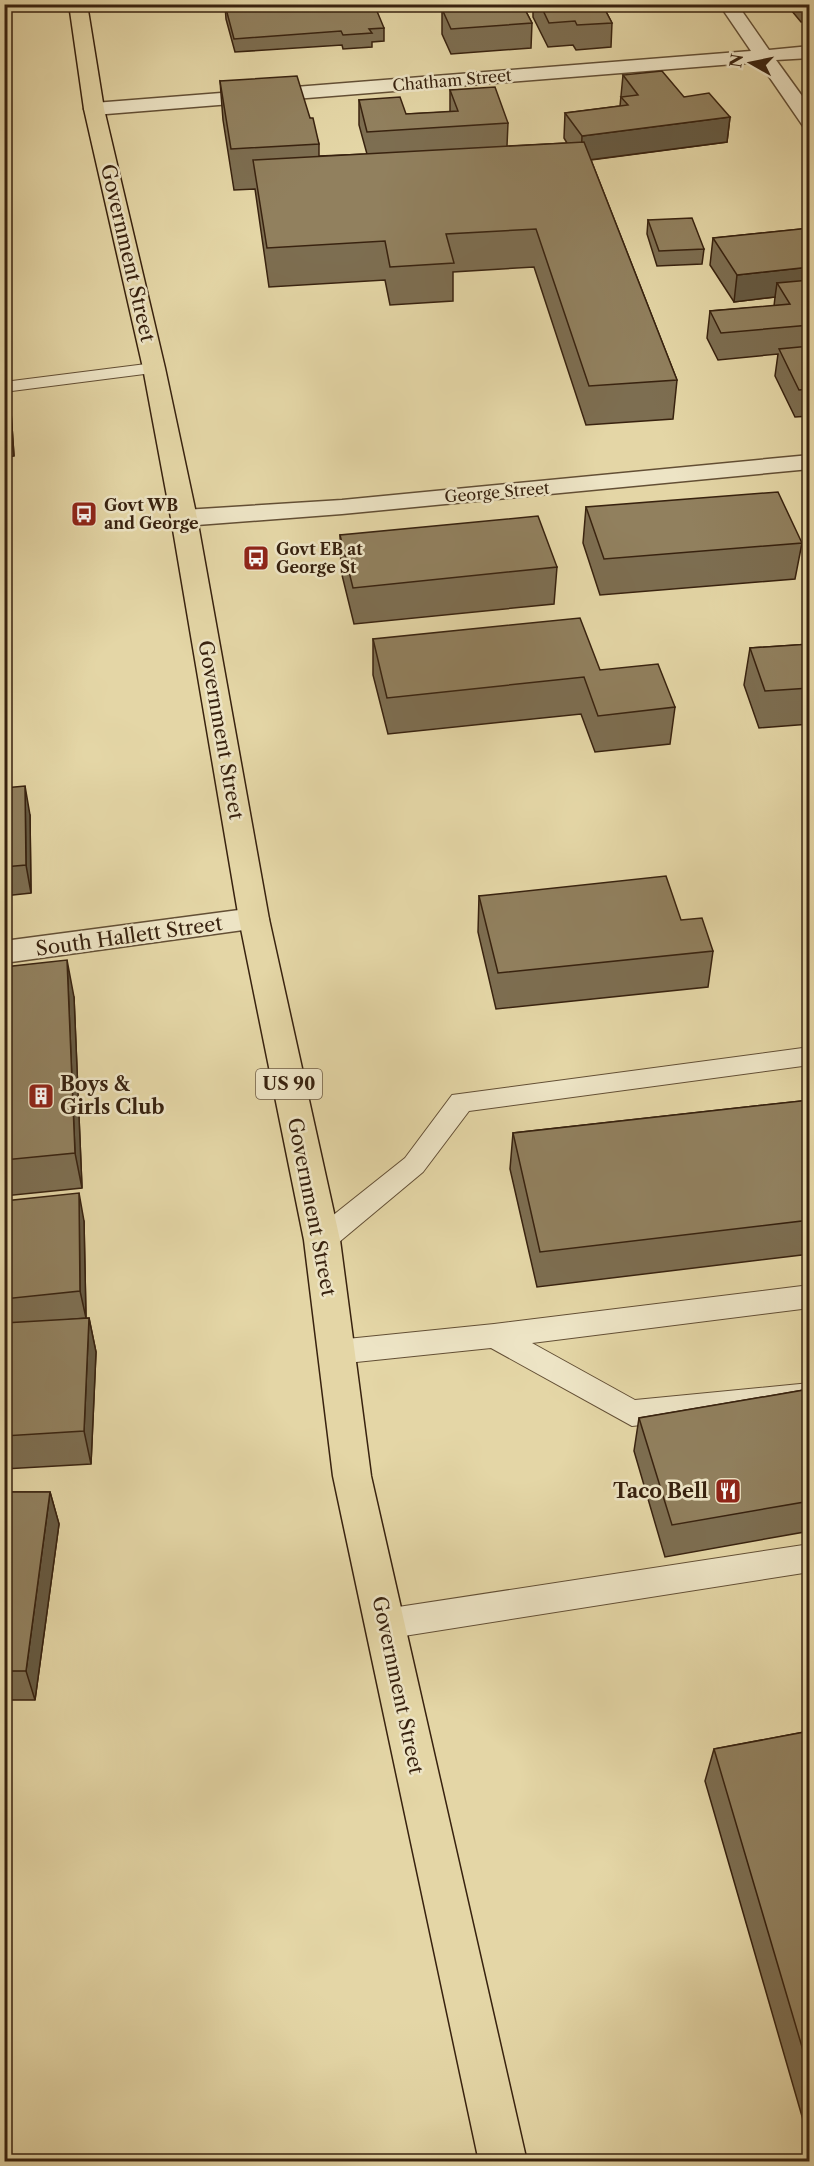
<svg xmlns="http://www.w3.org/2000/svg" width="814" height="2166" font-family="'Libre Caslon Text',serif">
<style>
.lines{fill:none;stroke-linecap:round;stroke-linejoin:round}
.service-casing{stroke:#634f35;stroke-width:2}
.minor-casing{stroke:#634f35;stroke-width:3}
.primary-casing{stroke:#38220f;stroke-width:3}
.service{fill:#ede4c5;fill-rule:evenodd}
.minor{fill:#ede4c5;fill-rule:evenodd}
.primary{fill:#e4d6a6;fill-rule:evenodd}
.wall{fill:#7d6e51;stroke:#38220f;stroke-width:1.5}
.shaded-wall{fill:#665a42;stroke:#38220f;stroke-width:1.5}
.building{fill:#91805e;stroke:#38220f;stroke-width:1.5}
.labels{text-anchor:middle;dominant-baseline:central;stroke-width:5;stroke-linejoin:round;paint-order:stroke}
.far-street-label{font-size:16px;fill:#38220f;stroke:#ede4c5}
.far-poi-label{font-size:16px;font-weight:bold;fill:#38220f;stroke:#ede4c5;text-anchor:start}
.shield{fill:#ede4c5;stroke:#6e5c46;stroke-width:1.5}
.shield-label{font-size:18px;font-weight:bold;fill:#38220f}
.street-label{font-size:20px;fill:#38220f;stroke:#ede4c5}
.poi-label{font-size:20px;font-weight:bold;fill:#38220f;stroke:#ede4c5;text-anchor:start}
</style>
<rect width="100%" height="100%" fill="#e4d6a6"/>
<filter id="stains"><feTurbulence type="fractalNoise" baseFrequency=".00333" numOctaves="4"/><feColorMatrix values="0 0 0 0 .2 0 0 0 0 .09 0 0 0 0 .02 0 0 0 .5 -.17"/></filter>
<radialGradient id="worn" r=".72"><stop offset=".6" stop-color="#630" stop-opacity="0"/><stop offset="1" stop-color="#630" stop-opacity=".3"/></radialGradient>
<g class="lines">
<defs>
<g id="service">
<path d="M154 363 160 364 163 368 160 372 4 392V382Z"/>
<path d="M810 1047V1065L469 1111 423 1172 332 1248 322 1251 312 1248 308 1240 312 1232 405 1158 452 1095Z"/>
<path d="M810 1285V1308L532 1343 635 1400 810 1383V1407L632 1426 491 1348 337 1364 327 1360 323 1352 327 1344 337 1340 494 1324Z"/>
<path d="M810 1544V1572L385 1639 374 1634 369 1624 374 1614 385 1609Z"/>
</g>
<g id="minor">
<path d="M719 4H737L769 50 810 46V58L776 60 810 107V128L803 126 759 62 94 115 87 113 84 109 87 105 94 103 751 51Z"/>
<path d="M810 455V469L342 514 184 526 175 523 171 518 175 513 184 510 342 500Z"/>
<path d="M254 908 265 911 269 919 265 927 4 963V941Z"/>
</g>
<path id="primary" d="M69 4H87L104 109 165 368 197 518 269 919 340 1240 371 1476 527 2162H479L333 1476 304 1240 239 919 171 518 143 368 84 109Z"/>
</defs>
<!-- service casing -->
<use href="#service" class="service-casing"/>
<!-- minor casing -->
<use href="#minor" class="minor-casing"/>
<!-- primary casing -->
<use href="#primary" class="primary-casing"/>
<!-- service -->
<use href="#service" class="service"/>
<!-- minor -->
<use href="#minor" class="minor"/>
<!-- primary -->
<use href="#primary" class="primary"/>
</g>
<!-- wall -->
<g class="wall">
<path d="M478 4H522L532 23 531 48 451 54 442 34V9L478 7Z"/>
<path d="M533 4H602L612 23 611 47 576 50 573 45 548 47 533 17Z"/>
<path d="M786 4H810V22H801Z"/>
<path d="M225 5 384 28V41L372 42V47L343 49 342 45 235 52 226 19Z"/>
<path d="M623 75 684 97 730 117 727 142 591 160 677 380 673 419 586 425 534 267 453 272V301L390 305 385 280 269 287 255 189 234 190 223 120 220 81 310 118 319 144V156L367 154 359 125V100L406 114 450 112V90L508 123 507 146 567 143 564 138 565 113 620 106Z"/>
<path d="M648 220 704 249 702 264 657 266 647 234Z"/>
<path d="M810 228V416L795 417 775 376 778 354 718 360 707 338 710 311 774 306 775 297 734 302 710 265 713 238Z"/>
<path d="M6 369 10 397 14 456 4 457V370Z"/>
<path d="M586 507 802 543 795 579 600 595 583 543Z"/>
<path d="M340 535 557 567 554 604 354 624 341 571Z"/>
<path d="M373 639 600 670 675 707 670 744 595 752 581 714 388 734 373 675Z"/>
<path d="M810 644V724L759 728 744 685 750 648Z"/>
<path d="M4 788 30 815 31 893 4 896Z"/>
<path d="M479 896 713 951 708 987 496 1009 478 932Z"/>
<path d="M4 967 74 997 82 1188 4 1196Z"/>
<path d="M810 1100V1254L537 1287 510 1169 513 1133Z"/>
<path d="M4 1201 84 1221 86 1318 65 1320 89 1318 96 1352 91 1464 4 1469Z"/>
<path d="M810 1389V1531L665 1557 634 1451 639 1418Z"/>
<path d="M4 1492H50L59 1524 35 1700H4Z"/>
<path d="M810 1731V2144L705 1781 714 1749Z"/>
</g>
<!-- shaded-wall -->
<g class="shaded-wall">
<path d="M730 117 727 142 581 161 582 136Z"/>
<path d="M810 267V294L777 283 775 297 734 302 737 275Z"/>
<path d="M6 369 10 397 14 456 10 429Z"/>
<path d="M25 786 30 815 31 893 26 865Z"/>
<path d="M67 960 74 997 82 1188 75 1153Z"/>
<path d="M79 1193 84 1221 86 1318 80 1291Z"/>
<path d="M89 1318 96 1352 91 1464 84 1431Z"/>
<path d="M50 1492 59 1524 35 1700 26 1671Z"/>
</g>
<!-- building -->
<g class="building">
<path d="M237 4H374L384 28 369 29 372 33 343 35 341 31 234 39 225 5Z"/>
<path d="M483 4H522L532 23 451 29 442 9 484 6Z"/>
<path d="M540 4H602L612 23 577 25 575 21 549 23Z"/>
<path d="M662 71 684 97 709 93 730 117 582 136 565 113 628 105 621 97 638 95 623 75Z"/>
<path d="M297 76 310 118H313L319 144 231 149 220 81Z"/>
<path d="M495 87 508 123 367 132 359 100 400 97 406 114 458 111 450 90Z"/>
<path d="M584 142 677 380 589 386 536 229 446 234 454 263 390 267 385 241 267 248 253 160Z"/>
<path d="M692 218 704 249 659 251 648 220Z"/>
<path d="M810 228V267L737 275 713 238Z"/>
<path d="M810 280V325L721 333 710 311 790 304 777 283Z"/>
<path d="M810 346V389L799 390 779 349Z"/>
<path d="M6 369 10 429H4V370Z"/>
<path d="M778 492 802 543 604 559 586 507Z"/>
<path d="M538 516 557 567 353 588 340 535Z"/>
<path d="M580 618 600 670 658 664 675 707 598 716 584 677 387 698 373 639Z"/>
<path d="M810 644V688L765 691 750 648Z"/>
<path d="M25 786 26 865 4 867V788Z"/>
<path d="M666 876 681 920 702 918 713 951 498 973 479 896Z"/>
<path d="M67 960 75 1153 4 1160V967Z"/>
<path d="M810 1100V1220L540 1252 513 1133Z"/>
<path d="M79 1193 80 1291 4 1299V1201Z"/>
<path d="M89 1318 84 1431 4 1436V1323Z"/>
<path d="M810 1389V1501L672 1525 639 1418Z"/>
<path d="M4 1492H50L26 1671H4Z"/>
<path d="M810 1731V2074L714 1749Z"/>
</g>
<!-- icons -->
<defs>
<symbol id="bus-square" viewBox="-11 -11 22 22"><rect x="-9" y="-9" width="18" height="18" rx="4" fill="#8f2418" stroke="#ede4c5"/><path d="M-5-6H5V4H4V6H2V4H-2V6H-4V4H-5ZM-3.5-4V0h7V-4ZM-3.5 1.2v1.5H-2V1.2ZM2 1.2v1.5H3.5V1.2Z" fill="#fff"/></symbol>
<symbol id="building-square" viewBox="-11 -11 22 22"><rect x="-9" y="-9" width="18" height="18" rx="4" fill="#8f2418" stroke="#ede4c5"/><path d="M-4-6H4V6H1V3H-1V6H-4ZM-2.5-4.3h1.7v1.8h-1.7ZM.8-4.3h1.7v1.8H.8ZM-2.5-1h1.7V.8h-1.7ZM.8-1h1.7V.8H.8Z" fill="#fff"/></symbol>
<symbol id="restaurant-square" viewBox="-11 -11 22 22"><rect x="-9" y="-9" width="18" height="18" rx="4" fill="#8f2418" stroke="#ede4c5"/><path d="M-5-6h1v4h1v-4h1v4h1v-4h1v5L-1.5 .5V6h-2V.5L-5-1ZM5-6V6H3V1.5H1.5Q1.5-4 5-6Z" fill="#fff"/></symbol>
</defs>
<g fill-rule="evenodd">
<use href="#bus-square" x="69" y="499" width="30" height="30"/>
<use href="#bus-square" x="241" y="543" width="30" height="30"/>
<use href="#building-square" x="26" y="1081" width="30" height="30"/>
<use href="#restaurant-square" x="713" y="1476" width="30" height="30"/>
</g>
<g class="labels">
<!-- far-street labels -->
<g class="far-street-label">
<text transform="translate(452 80) rotate(-5)">Chatham Street</text>
<text transform="translate(497 492) rotate(-5)">George Street</text>
</g>
<!-- far-poi labels -->
<g class="far-poi-label">
<text x="104" y="505">Govt WB<tspan x="104" dy="18">and George</tspan></text>
<text x="276" y="549">Govt EB at<tspan x="276" dy="18">George St</tspan></text>
</g>
<!-- shield labels -->
<rect class="shield" x="256" y="1069" width="66" height="30" rx="4.5"/>
<g class="shield-label">
<text x="289" y="1084">US 90</text>
</g>
<!-- street labels -->
<g class="street-label">
<text transform="translate(128 253) rotate(77)">Government Street</text>
<text transform="translate(221 730) rotate(80)">Government Street</text>
<text transform="translate(129 936) rotate(-8)">South Hallett Street</text>
<text transform="translate(312 1207) rotate(79)">Government Street</text>
<text transform="translate(398 1685) rotate(78)">Government Street</text>
</g>
<!-- poi labels -->
<g class="poi-label">
<text x="60" y="1084">Boys &amp;<tspan x="60" dy="23">Girls Club</tspan></text>
<text x="708" y="1491" text-anchor="end">Taco Bell</text>
</g>
</g>
<!-- margin -->
<rect width="814" height="2166" fill="none" stroke="#e4d6a6" stroke-width="24"/>
<rect x="6" y="6" width="802" height="2154" fill="none" stroke="#38220f" stroke-width="3"/>
<rect x="12" y="12" width="790" height="2142" fill="none" stroke="#38220f" stroke-width="1.5"/>
<!-- north arrow -->
<g transform="translate(751 63) rotate(279)" stroke="#ede4c5" stroke-width="4.5" paint-order="stroke">
<path d="M0-4.5L10 22L0 15L-10 22Z" fill="#38220f"/>
<text y="-9" font-size="16" font-weight="bold" text-anchor="middle" fill="#38220f">N</text>
</g>
<rect width="100%" height="100%" filter="url(#stains)"/>
<rect width="100%" height="100%" fill="url(#worn)"/>
</svg>
